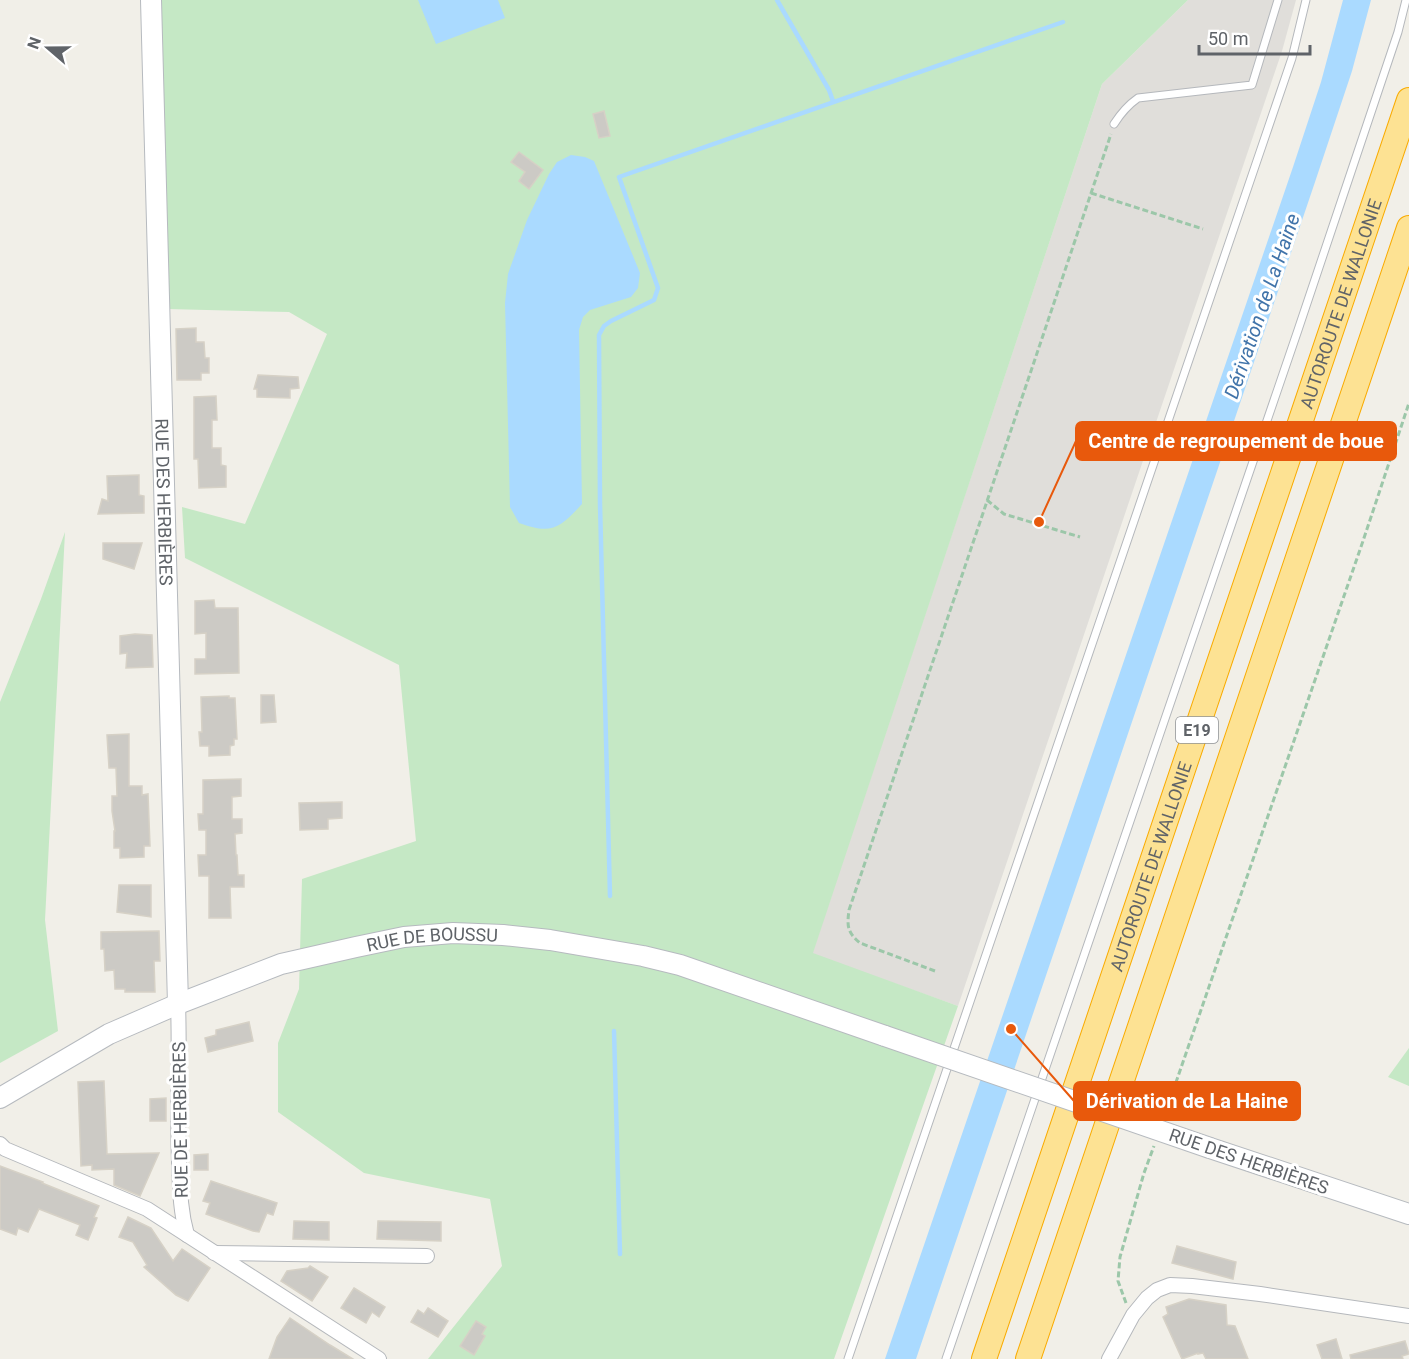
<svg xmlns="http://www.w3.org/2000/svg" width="1409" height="1359" font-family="Roboto,sans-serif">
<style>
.industrial{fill:#e0deda}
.green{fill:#c5e8c5}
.water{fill:#aadaff}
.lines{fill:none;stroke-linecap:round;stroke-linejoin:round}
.stream{stroke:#aadaff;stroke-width:4.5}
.building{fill:#cccac5;stroke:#d6d1c6;stroke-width:1.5}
.lane-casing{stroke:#b5b8bc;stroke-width:9}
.street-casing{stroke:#b5b8bc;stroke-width:16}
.secondary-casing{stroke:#b6babf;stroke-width:22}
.highway-casing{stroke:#f9ab00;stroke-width:26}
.path{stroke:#9cc7a9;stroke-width:3;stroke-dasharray:6 3;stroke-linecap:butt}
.lane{stroke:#fff;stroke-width:7}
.street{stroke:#fff;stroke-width:14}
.secondary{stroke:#fff;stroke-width:20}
.highway{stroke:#fde293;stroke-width:24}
.secondary-bridge-casing{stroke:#b6babf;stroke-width:22;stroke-linecap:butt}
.secondary-bridge{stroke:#fff;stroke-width:20}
.labels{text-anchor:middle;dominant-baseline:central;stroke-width:6;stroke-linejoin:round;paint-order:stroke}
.shield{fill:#fff;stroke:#8f9295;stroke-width:1.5}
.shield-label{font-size:16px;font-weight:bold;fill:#5f6368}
.street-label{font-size:18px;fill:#5f6368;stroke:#fff}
.water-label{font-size:20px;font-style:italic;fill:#4174aa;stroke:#fff}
.leader{fill:none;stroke:#e8590c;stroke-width:2}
.callout-dot{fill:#e8590c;stroke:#fff;stroke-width:2}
.callout{fill:#e8590c;stroke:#e8590c;stroke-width:2}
.callout-label{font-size:20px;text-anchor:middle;font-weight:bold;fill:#fff}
</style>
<rect width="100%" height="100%" fill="#f1efe8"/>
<!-- industrial -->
<path class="industrial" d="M1188 0H1296L1282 51 958 1006 812 954 1102 84Z"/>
<!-- green -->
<g class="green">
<path d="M161 0H1188L1102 84 813 953 958 1006 834 1359H428L502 1266 490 1199 364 1173 278 1112V1043L299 989 302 879 416 841 399 665 185 558 182 507 245 524 327 334 289 312 167 309Z"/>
<path d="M65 532 45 920 58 1031 0 1063V702L41 599Z"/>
<path d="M1409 1048V1086L1388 1077Z"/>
</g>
<!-- water -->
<g class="water">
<path d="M418 0H498L505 18 436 44Z"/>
<path d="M1343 0H1371L1352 71 1314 185 916 1359H885L1293 167 1321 82Z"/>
<path d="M571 155 585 157 594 161 640 273 638 288 631 297 590 310 583 317 579 330 582 504C560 528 552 535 519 523L510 507 505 303 508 274 527 220 549 174 557 162Z"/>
</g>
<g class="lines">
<!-- stream -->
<g class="stream">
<path d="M777 0 829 90 833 101"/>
<path d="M610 896 600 504 599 335 604 326 611 321 654 300 658 288 619 177 1063 22"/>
<path d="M614 1031 620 1254"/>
</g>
</g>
<!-- building -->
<g class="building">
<path d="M604 111 610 136 599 138 593 114Z"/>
<path d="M519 152 543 170 529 189 519 181 525 172 511 162Z"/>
<path d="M196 328V342H204L205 358H209V373H201V380H177L176 329Z"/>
<path d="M258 375 298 377 299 388 290 389V398L257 397V389H254Z"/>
<path d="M216 396 217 420H212V448H221V465L226 466V487L199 488 198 459H194V397Z"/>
<path d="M139 475V495L144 496V513L98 514 102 499 108 501 107 476Z"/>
<path d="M103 543H142L134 569 103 559Z"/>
<path d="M214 600 215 608H238L239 673 195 674V659H206V633L195 634V601Z"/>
<path d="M135 634 152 635 153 667 126 668 127 653 120 654V636Z"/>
<path d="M261 695H274L276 722 261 723Z"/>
<path d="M229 696V698H235L237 739H234V745L230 746V755L209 756V746H200L199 732H202L201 697Z"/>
<path d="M129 734V786H142V795L148 794 150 846H144V857L120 858V848H114V831H115L112 811V796H117L116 768H109L107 735Z"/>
<path d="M241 779V796L232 797V819H242V833L235 834 236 855H237L238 875H244V887H230L231 918H209V876H199L198 855H206V830H199L198 814H203V780Z"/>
<path d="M342 802V818L328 819V829L300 830 299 803Z"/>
<path d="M119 885H151V917L117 912Z"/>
<path d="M159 931 160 961H154L155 992H125V989H115L114 970 105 971 104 949H101V932Z"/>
<path d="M249 1022 253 1041 208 1052 205 1038 216 1035V1030Z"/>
<path d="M104 1081 107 1154 159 1153 140 1196 114 1185V1169L92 1170V1165L81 1166 78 1082Z"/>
<path d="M166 1098V1121H150V1099Z"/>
<path d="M208 1154V1170H194V1155Z"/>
<path d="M0 1166 43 1182 42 1183 99 1206 94 1217 97 1218 88 1240 76 1235 80 1225 39 1209 28 1232 18 1228 16 1235 0 1229Z"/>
<path d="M211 1181 277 1203 273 1215 267 1213 259 1232 253 1231 206 1214 210 1203 203 1201Z"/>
<path d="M128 1217 151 1228 173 1261 182 1249 210 1268 188 1301 176 1295 144 1267 147 1265 133 1242 119 1237Z"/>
<path d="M294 1221 329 1222V1240L293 1239Z"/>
<path d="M378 1221 441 1222V1241L377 1239Z"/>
<path d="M1177 1246 1236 1262 1233 1279 1172 1263Z"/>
<path d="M310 1266 328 1277 312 1301 281 1281 287 1271 308 1268Z"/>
<path d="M354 1288 385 1307 379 1317 372 1312 366 1323 341 1308Z"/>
<path d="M1189 1299 1226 1305 1227 1325 1235 1326 1248 1359H1206L1203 1353 1198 1354V1353L1182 1359 1163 1317 1168 1314 1166 1307Z"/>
<path d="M428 1308 448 1321 438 1337 411 1322 418 1310 424 1314Z"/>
<path d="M290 1318 330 1345 353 1359H269L277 1337Z"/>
<path d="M476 1321 486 1327 482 1334 485 1336 474 1355 460 1346Z"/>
<path d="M1336 1339 1342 1359H1322L1317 1345Z"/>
<path d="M1405 1341 1409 1354 1402 1356 1403 1359H1351L1350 1355Z"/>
</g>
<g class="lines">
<defs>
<g id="lane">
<path d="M1114 124C1121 113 1128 105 1138 98L1252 85 1278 0"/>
<path d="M848 1359 1292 58 1306 0"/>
<path d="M946 1359 1298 330 1398 32 1406 0"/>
</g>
<g id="street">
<path d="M178 1004C180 1057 177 1109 179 1162 180 1188 180 1210 187 1235"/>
<path d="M0 1144 5 1149 147 1209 379 1359"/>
<path d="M214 1253 427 1256"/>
<path d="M1109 1359 1133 1315 1147 1298 1157 1290 1170 1285 1192 1286 1260 1294 1409 1316"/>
</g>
<g id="secondary">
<path id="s1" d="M151 0 178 1004"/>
<path id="s2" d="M0 1098 109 1034 178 1004 281 964 356 947 404 937 453 933 503 935 550 940 643 956 680 965 885 1036"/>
<path d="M1210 1148 1409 1214"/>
</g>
<g id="highway">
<path id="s3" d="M984 1359 1409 100"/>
<path d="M1028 1359 1409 228"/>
</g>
</defs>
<!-- lane casing -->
<use href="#lane" class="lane-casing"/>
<!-- street casing -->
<use href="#street" class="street-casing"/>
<!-- secondary casing -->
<use href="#secondary" class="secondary-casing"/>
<!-- highway casing -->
<use href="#highway" class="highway-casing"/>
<!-- path -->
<g class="path">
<path d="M1091 193 1203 229"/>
<path d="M987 500 1004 514 1080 537"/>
<path d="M935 971 860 943C847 932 847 926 849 910L1111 134"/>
<path d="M1164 1117 1363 541 1409 403"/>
<path d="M1126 1303 1118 1281 1120 1257 1144 1173 1154 1146"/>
</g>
<!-- lane -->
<use href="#lane" class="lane"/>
<!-- street -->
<use href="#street" class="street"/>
<!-- secondary -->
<use href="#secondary" class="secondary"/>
<!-- highway -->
<use href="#highway" class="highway"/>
<defs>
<path id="secondary-bridge" d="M885 1036 1210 1148"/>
</defs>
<!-- secondary-bridge casing -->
<use href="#secondary-bridge" class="secondary-bridge-casing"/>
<!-- secondary-bridge -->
<use href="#secondary-bridge" class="secondary-bridge"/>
</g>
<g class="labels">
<!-- shield labels -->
<rect class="shield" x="1176" y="717" width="42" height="26" rx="4.5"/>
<g class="shield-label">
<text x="1197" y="730">E19</text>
</g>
<!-- street labels -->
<g class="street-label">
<text stroke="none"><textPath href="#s3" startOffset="1114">AUTOROUTE DE WALLONIE</textPath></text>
<text stroke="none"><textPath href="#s1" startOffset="502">RUE DES HERBIÈRES</textPath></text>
<text stroke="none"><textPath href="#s3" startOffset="520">AUTOROUTE DE WALLONIE</textPath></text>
<text stroke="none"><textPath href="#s2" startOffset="466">RUE DE BOUSSU</textPath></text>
<text transform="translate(180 1120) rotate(-91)">RUE DE HERBIÈRES</text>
<text transform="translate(1249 1161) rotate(19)">RUE DES HERBIÈRES</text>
</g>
<!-- water labels -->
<g class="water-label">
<text transform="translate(1262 306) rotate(-71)">Dérivation de La Haine</text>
</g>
</g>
<!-- callouts -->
<path class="leader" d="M1039 522L1076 441M1011 1029L1074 1101"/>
<g class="callout-dot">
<circle cx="1039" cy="522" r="6"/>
<circle cx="1011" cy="1029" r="6"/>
</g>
<g class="callout">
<rect x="1076" y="422" width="320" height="38" rx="6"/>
<rect x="1074" y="1082" width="226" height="38" rx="6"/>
</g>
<g class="callout-label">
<text x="1236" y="448">Centre de regroupement de boue</text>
<text x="1187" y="1108">Dérivation de La Haine</text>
</g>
<!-- north arrow -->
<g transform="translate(48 48) rotate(290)" stroke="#ffffff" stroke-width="4.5" paint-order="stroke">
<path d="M0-4.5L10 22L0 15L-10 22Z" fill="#5f6368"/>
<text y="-9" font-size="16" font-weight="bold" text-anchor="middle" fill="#5f6368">N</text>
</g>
<!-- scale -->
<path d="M1199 45v9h111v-9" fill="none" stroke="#5f6368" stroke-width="3"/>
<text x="1208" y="45" font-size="18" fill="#5f6368" stroke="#ffffff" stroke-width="4.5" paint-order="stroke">50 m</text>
</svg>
